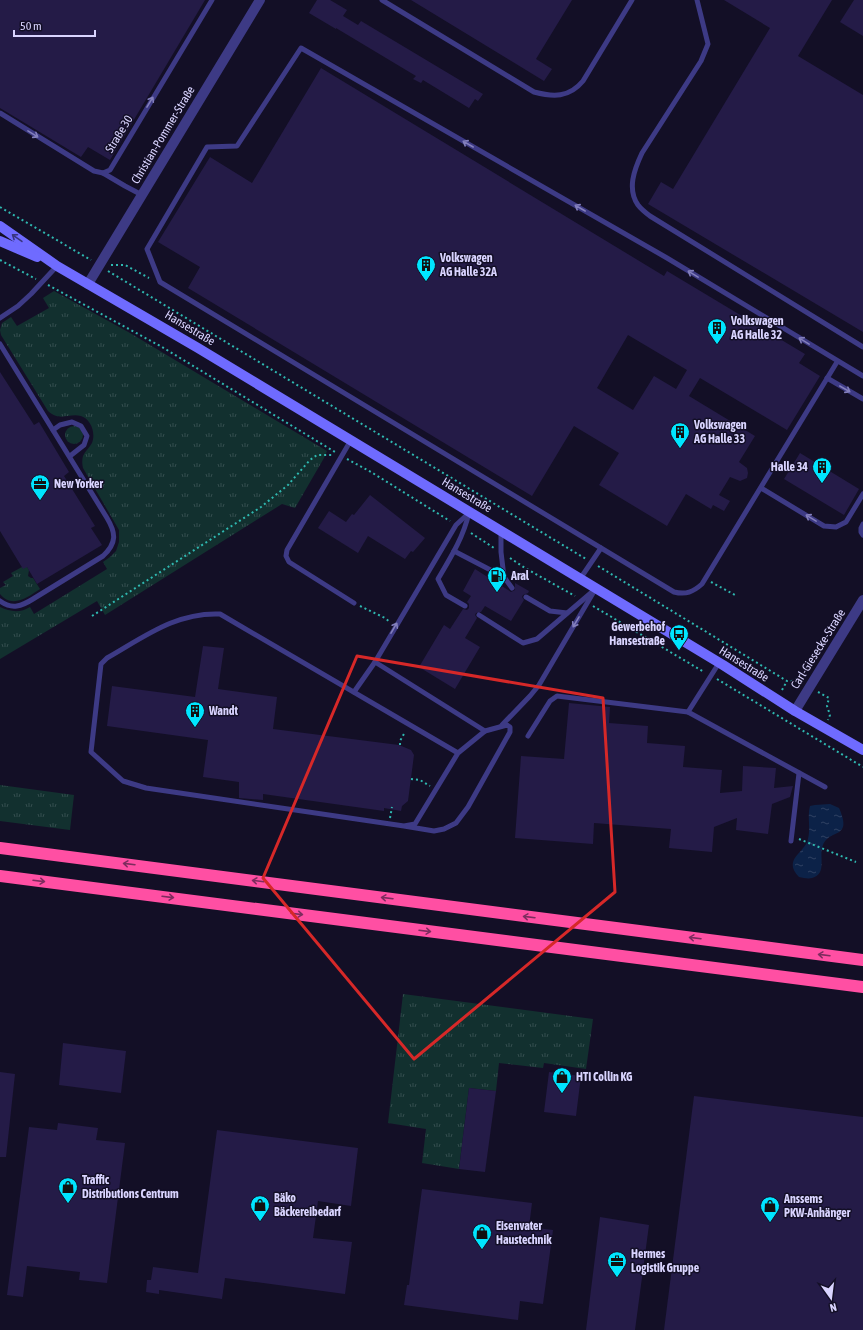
<svg xmlns="http://www.w3.org/2000/svg" width="863" height="1330" font-family="'Asap Condensed',sans-serif">
<style>
.grass{fill:url(#grass-tufts)}
.water{fill:url(#water-ripples)}
.building{fill:#241b47;fill-rule:evenodd}
.lines{fill:none;stroke-linecap:round;stroke-linejoin:round}
.path{stroke:#2fb8b0;stroke-width:2;stroke-dasharray:2 3;stroke-linecap:butt}
.service{stroke:#3d3a85;stroke-width:5}
.minor{stroke:#3d3a85;stroke-width:10}
.secondary{stroke:#6f6bff;stroke-width:10}
.motorway{stroke:#ff4fa3;stroke-width:12}
.oneway{stroke:#837fbc}
.oneway2{stroke:#38347d}
.oneway3{stroke:#7d2c5e}
.marked{fill:none;stroke:#d62828;stroke-width:3;stroke-linejoin:round}
.labels{text-anchor:middle;dominant-baseline:central;stroke-width:3;stroke-linejoin:round;paint-order:stroke}
.street-label{font-size:12px;fill:#d9d4ff;stroke:#130f26}
.poi-label{font-size:12px;font-weight:bold;fill:#d9d4ff;stroke:#130f26;text-anchor:start}
</style>
<defs>
<pattern id="grass-tufts" width="24" height="20" patternUnits="userSpaceOnUse"><rect width="24" height="20" fill="#12302f"/><path d="M3 7l-1-3M5 7V3M7 7l1-3M15 17l-1-3M17 17v-4M19 17l1-3" fill="none" stroke="#344d4e"/></pattern>
<pattern id="water-ripples" width="26" height="14" patternUnits="userSpaceOnUse"><rect width="26" height="14" fill="#0c2248"/><path d="M2 4q2-2 4 0t4 0M15 11q2-2 4 0t4 0" fill="none" stroke="#2f4163"/></pattern>
</defs>
<rect width="100%" height="100%" fill="#130f26"/>
<!-- grass -->
<g class="grass">
<path d="M54 291 130 333 327 451 324 458 295 508 282 504 105 615 97 601 0 659V607C10 612 21 613 30 607L34 614 107 569 103 562 110 557 116 551 119 542V530L83 468C82 463 82 460 83 456 85 451 90 447 92 443 96 433 91 419 81 416 68 413 60 422 48 411L1 335 0 330 2 323 11 317 17 326 49 308 43 298Z"/>
<circle cx="74" cy="435" r="9"/>
<path d="M22 567H27L29 570 28 576 31 578H33L40 589C28 597 12 609 0 594V588L6 585 3 582 13 576 11 573Z"/>
<path d="M0 785 74 795 70 830 0 821Z"/>
<path d="M403 994 593 1019 586 1069 544 1063 543 1068 499 1063 496 1091 469 1088 459 1169 422 1163 426 1129 388 1123Z"/>
</g>
<!-- water -->
<path class="water" d="M830 804 839 808C853 840 830 828 823 845 818 855 828 874 812 878 808 879 804 878 799 877 782 859 805 853 808 839 811 828 807 817 810 806L815 805Z"/>
<!-- building -->
<g class="building">
<path d="M0 0H205L110 160 88 147 81 157 0 108Z"/>
<path d="M317 0H330L347 10 343 16 358 25 361 21 483 94 478 101 475 99 469 108 423 80 421 83 413 79 416 76 336 28V29L309 13Z"/>
<path d="M411 0H572L536 59 552 69 544 81Z"/>
<path d="M724 0H832L798 56 863 95V332L648 204 661 182 673 189 770 28Z"/>
<path d="M854 0H863V36L840 22Z"/>
<path d="M321 68 664 276 667 271 805 354 799 363 820 376 787 430 700 378 689 396 755 436 739 462 747 468 748 473 747 478 740 481 730 477 719 495 730 501 724 511 713 505 711 509 686 494 667 526 599 485 619 453 574 426 532 496 188 288 200 267 158 242 210 157 252 183ZM628 335 687 370 676 389 654 376 633 410 597 388Z"/>
<path d="M0 372 34 425 39 422 69 472 64 476 95 526 91 528 102 545 37 584 27 567 23 569 0 531Z"/>
<path d="M800 453 859 489 844 515 784 479Z"/>
<path d="M370 495 425 538 413 552 411 551 405 559 368 536 358 553 318 528 329 511 346 522 352 514 354 515Z"/>
<path d="M475 569 511 592 515 590V583L529 591 528 593 523 595 522 597 524 600 511 621 485 606 481 612 476 613 475 615 477 618 465 638 480 647 455 689 419 667 444 625 450 629 463 609 467 610 469 608V604L467 602 471 596 463 591Z"/>
<path d="M203 646 224 648 218 689 277 697 273 729 399 745 411 750 414 755 408 801 402 806 401 811 384 808V811L263 794V800L239 798V782L203 777 208 740 107 726 112 686 195 697Z"/>
<path d="M569 703 610 707 609 723 648 726 647 743 685 746 683 767 722 770 720 793 742 791 743 766 776 768 774 788 793 786 790 797 772 804 768 834 736 830 737 818 714 827 712 852 669 848 671 829 594 823 593 844 515 838 521 756 564 759Z"/>
<path d="M63 1043 126 1051 121 1093 59 1085Z"/>
<path d="M0 1072 15 1074 6 1157H0Z"/>
<path d="M549 1072 581 1076 576 1116 544 1112Z"/>
<path d="M469 1088 496 1091 485 1172 459 1169Z"/>
<path d="M694 1096 863 1117V1330H664Z"/>
<path d="M58 1123 98 1128 96 1140 125 1143 107 1283 79 1280 80 1272 27 1266 23 1297 7 1295 29 1127 57 1130Z"/>
<path d="M217 1130 358 1148 351 1206 318 1201 313 1238 352 1242 345 1294 225 1278 222 1299 159 1290V1294L146 1292 147 1280H151L153 1267 198 1273Z"/>
<path d="M422 1189 532 1203 529 1227 553 1230 543 1304 520 1301 518 1320 404 1305 407 1285H409Z"/>
<path d="M600 1217 649 1225 635 1330H586Z"/>
</g>
<g class="lines">
<!-- path -->
<g class="path">
<path d="M0 207 91 260"/>
<path d="M0 260 36 279"/>
<path d="M111 265H125L149 278"/>
<path d="M108 271 586 559"/>
<path d="M48 285 162 347 335 452"/>
<path d="M347 459 371 472 450 521"/>
<path d="M471 533 494 548"/>
<path d="M510 558 525 568 575 596"/>
<path d="M598 566 787 681H792L796 679 802 682"/>
<path d="M711 582 735 595"/>
<path d="M360 606 385 618 390 622"/>
<path d="M593 606 704 672"/>
<path d="M92 616 261 507 288 485 310 460 317 455H334"/>
<path d="M717 679 863 767"/>
<path d="M782 690 787 681"/>
<path d="M818 692 829 698 827 706 830 715 828 720"/>
<path d="M400 745V741L405 732"/>
<path d="M411 779 420 780 430 786"/>
<path d="M390 818 392 807"/>
<path d="M799 839 856 862"/>
</g>
<!-- service -->
<g class="service">
<path d="M382 0 534 92C553 97 569 98 583 81L632 0"/>
<path d="M697 0 708 44 701 61 642 153C634 170 627 189 638 205 641 209 646 213 650 216L863 347"/>
<path d="M0 113 94 171 103 173 110 170 212 0"/>
<path d="M103 173 125 186 142 195"/>
<path d="M0 318 18 306 31 294 57 266"/>
<path d="M0 344 107 518C116 533 117 543 103 556L33 599C22 606 12 610 0 601"/>
<path d="M837 362 702 584C693 592 686 595 674 592L160 282 147 249 207 147 237 146 301 48 667 258 863 376"/>
<path d="M827 378 863 399"/>
<path d="M53 430 60 425 72 422 81 426 87 436 84 445 70 456"/>
<path d="M351 440 287 550 286 556 289 562 354 603"/>
<path d="M761 488 824 526 836 527 846 522 863 494"/>
<path d="M863 524 861 528V532L863 535"/>
<path d="M454 551 504 577 501 552V531"/>
<path d="M504 577 512 588"/>
<path d="M580 579 601 548"/>
<path d="M526 597 550 611 567 613"/>
<path d="M465 606 446 595 438 579C451 557 463 538 469 513"/>
<path d="M479 615 523 643 537 639 592 592"/>
<path d="M375 662 485 731"/>
<path d="M719 663 688 712 825 787"/>
<path d="M354 692 375 662 456 525 470 512"/>
<path d="M502 725 530 696 539 685 596 588"/>
<path d="M528 736 550 701 557 696 688 712"/>
<path d="M404 826 434 831 444 829 456 823 468 807 510 732V727L507 725 485 731 458 753 220 614C176 612 144 637 107 658L101 664 91 752 123 781 146 788 404 826 415 824 458 753"/>
<path d="M791 841 799 773"/>
</g>
<!-- minor -->
<g class="minor">
<path d="M88 284 260 0"/>
<path d="M795 711 863 600"/>
</g>
<!-- secondary -->
<g class="secondary">
<path d="M0 226 57 266 198 348 723 665 795 711 863 750"/>
<path d="M0 241 37 257"/>
</g>
<!-- motorway -->
<g class="motorway">
<path d="M0 848 863 960"/>
<path d="M0 876 863 987"/>
</g>
</g>
<!-- one-way arrows -->
<defs><path id="oneway-shaft" d="M-6 0H5M1.5-3L5.5 0L1.5 3" fill="none" stroke-width="1.6" stroke-linecap="round" stroke-linejoin="round"/></defs>
<g class="oneway">
<use href="#oneway-shaft" transform="translate(150 102) rotate(-59)"/>
<use href="#oneway-shaft" transform="translate(33 134) rotate(32)"/>
<use href="#oneway-shaft" transform="translate(468 144) rotate(-150)"/>
<use href="#oneway-shaft" transform="translate(580 208) rotate(-150)"/>
<use href="#oneway-shaft" transform="translate(693 274) rotate(-149)"/>
<use href="#oneway-shaft" transform="translate(804 341) rotate(-149)"/>
<use href="#oneway-shaft" transform="translate(845 389) rotate(30)"/>
<use href="#oneway-shaft" transform="translate(811 518) rotate(-149)"/>
<use href="#oneway-shaft" transform="translate(576 622) rotate(121)"/>
<use href="#oneway-shaft" transform="translate(394 628) rotate(-60)"/>
</g>
<use class="oneway2" href="#oneway-shaft" transform="translate(17 238) rotate(-145)"/>
<g class="oneway3">
<use href="#oneway-shaft" transform="translate(129 864) rotate(-173)"/>
<use href="#oneway-shaft" transform="translate(39 881) rotate(7)"/>
<use href="#oneway-shaft" transform="translate(258 881) rotate(-173)"/>
<use href="#oneway-shaft" transform="translate(168 897) rotate(7)"/>
<use href="#oneway-shaft" transform="translate(387 898) rotate(-173)"/>
<use href="#oneway-shaft" transform="translate(297 914) rotate(7)"/>
<use href="#oneway-shaft" transform="translate(529 917) rotate(-173)"/>
<use href="#oneway-shaft" transform="translate(425 931) rotate(7)"/>
<use href="#oneway-shaft" transform="translate(695 938) rotate(-173)"/>
<use href="#oneway-shaft" transform="translate(824 955) rotate(-173)"/>
</g>
<!-- marked area -->
<path class="marked" d="M357 656 603 698 615 892 414 1059 263 878Z"/>
<!-- icons -->
<defs>
<symbol id="building-pin" viewBox="-11 -11 22 30"><path d="M0 17L-7.5 6A9.5 9.5 0 1 1 7.5 6Z" fill="#00e5ff" stroke="#130f26"/><path d="M-4-6H4V6H1V3H-1V6H-4ZM-2.5-4.3h1.7v1.8h-1.7ZM.8-4.3h1.7v1.8H.8ZM-2.5-1h1.7V.8h-1.7ZM.8-1h1.7V.8H.8Z" fill="#111"/></symbol>
<symbol id="office-pin" viewBox="-11 -11 22 30"><path d="M0 17L-7.5 6A9.5 9.5 0 1 1 7.5 6Z" fill="#00e5ff" stroke="#130f26"/><path d="M-6-3h4V-5.5h4V-3h4V5H-6ZM-1-4.5V-3h2v-1.5ZM-6 0V1H6V0Z" fill="#111"/></symbol>
<symbol id="fuel-pin" viewBox="-11 -11 22 30"><path d="M0 17L-7.5 6A9.5 9.5 0 1 1 7.5 6Z" fill="#00e5ff" stroke="#130f26"/><path d="M-5.5-6h7V0h2V4h1.3V-2.5L3-4.5l.8-.8L6-3V5H2.5V1h-1V6h-7ZM-4.2-4.7v3.2H.2V-4.7Z" fill="#111"/></symbol>
<symbol id="bus-pin" viewBox="-11 -11 22 30"><path d="M0 17L-7.5 6A9.5 9.5 0 1 1 7.5 6Z" fill="#00e5ff" stroke="#130f26"/><path d="M-5-6H5V4H4V6H2V4H-2V6H-4V4H-5ZM-3.5-4V0h7V-4ZM-3.5 1.2v1.5H-2V1.2ZM2 1.2v1.5H3.5V1.2Z" fill="#111"/></symbol>
<symbol id="shop-pin" viewBox="-11 -11 22 30"><path d="M0 17L-7.5 6A9.5 9.5 0 1 1 7.5 6Z" fill="#00e5ff" stroke="#130f26"/><path d="M-5-2.5h2.3a2.7 3.5 0 0 1 5.4 0H5L5.5 6h-11ZM-1.5-2.5h3a1.5 2.3 0 0 0-3 0Z" fill="#111"/></symbol>
</defs>
<g fill-rule="evenodd">
<use href="#building-pin" x="415" y="254" width="22" height="30"/>
<use href="#building-pin" x="706" y="317" width="22" height="30"/>
<use href="#building-pin" x="669" y="421" width="22" height="30"/>
<use href="#building-pin" x="811" y="456" width="22" height="30"/>
<use href="#office-pin" x="29" y="473" width="22" height="30"/>
<use href="#fuel-pin" x="486" y="565" width="22" height="30"/>
<use href="#bus-pin" x="668" y="623" width="22" height="30"/>
<use href="#building-pin" x="184" y="700" width="22" height="30"/>
<use href="#shop-pin" x="551" y="1066" width="22" height="30"/>
<use href="#shop-pin" x="57" y="1176" width="22" height="30"/>
<use href="#shop-pin" x="249" y="1194" width="22" height="30"/>
<use href="#shop-pin" x="759" y="1195" width="22" height="30"/>
<use href="#shop-pin" x="471" y="1222" width="22" height="30"/>
<use href="#office-pin" x="606" y="1250" width="22" height="30"/>
</g>
<g class="labels">
<!-- street labels -->
<g class="street-label">
<text transform="translate(119 134) rotate(-59)">Straße 30</text>
<text transform="translate(163 135) rotate(-59)">Christian-Pommer-Straße</text>
<text transform="translate(190 328) rotate(31)">Hansestraße</text>
<text transform="translate(467 495) rotate(31)">Hansestraße</text>
<text transform="translate(818 649) rotate(-58)">Carl-Giesecke-Straße</text>
<text transform="translate(744 664) rotate(32)">Hansestraße</text>
</g>
<!-- poi labels -->
<g class="poi-label">
<text x="440" y="258">Volkswagen<tspan x="440" dy="14">AG Halle 32A</tspan></text>
<text x="731" y="321">Volkswagen<tspan x="731" dy="14">AG Halle 32</tspan></text>
<text x="694" y="425">Volkswagen<tspan x="694" dy="14">AG Halle 33</tspan></text>
<text x="808" y="467" text-anchor="end">Halle 34</text>
<text x="54" y="484">New Yorker</text>
<text x="511" y="576">Aral</text>
<text x="665" y="627" text-anchor="end">Gewerbehof<tspan x="665" dy="14">Hansestraße</tspan></text>
<text x="209" y="711">Wandt</text>
<text x="576" y="1077">HTI Collin KG</text>
<text x="82" y="1180">Traffic<tspan x="82" dy="14">Distributions Centrum</tspan></text>
<text x="274" y="1198">Bäko<tspan x="274" dy="14">Bäckereibedarf</tspan></text>
<text x="784" y="1199">Anssems<tspan x="784" dy="14">PKW-Anhänger</tspan></text>
<text x="496" y="1226">Eisenvater<tspan x="496" dy="14">Haustechnik</tspan></text>
<text x="631" y="1254">Hermes<tspan x="631" dy="14">Logistik Gruppe</tspan></text>
</g>
</g>
<!-- north arrow -->
<g transform="translate(831 1298) rotate(166)" stroke="#130f26" stroke-width="3" paint-order="stroke">
<path d="M0-3L7 15L0 10L-7 15Z" fill="#d9d4ff"/>
<text y="-6" font-size="11" font-weight="bold" text-anchor="middle" fill="#d9d4ff">N</text>
</g>
<!-- scale -->
<path d="M14 30v6h81v-6" fill="none" stroke="#d9d4ff" stroke-width="2"/>
<text x="20" y="30" font-size="12" fill="#d9d4ff" stroke="#130f26" stroke-width="3" paint-order="stroke">50 m</text>
</svg>
